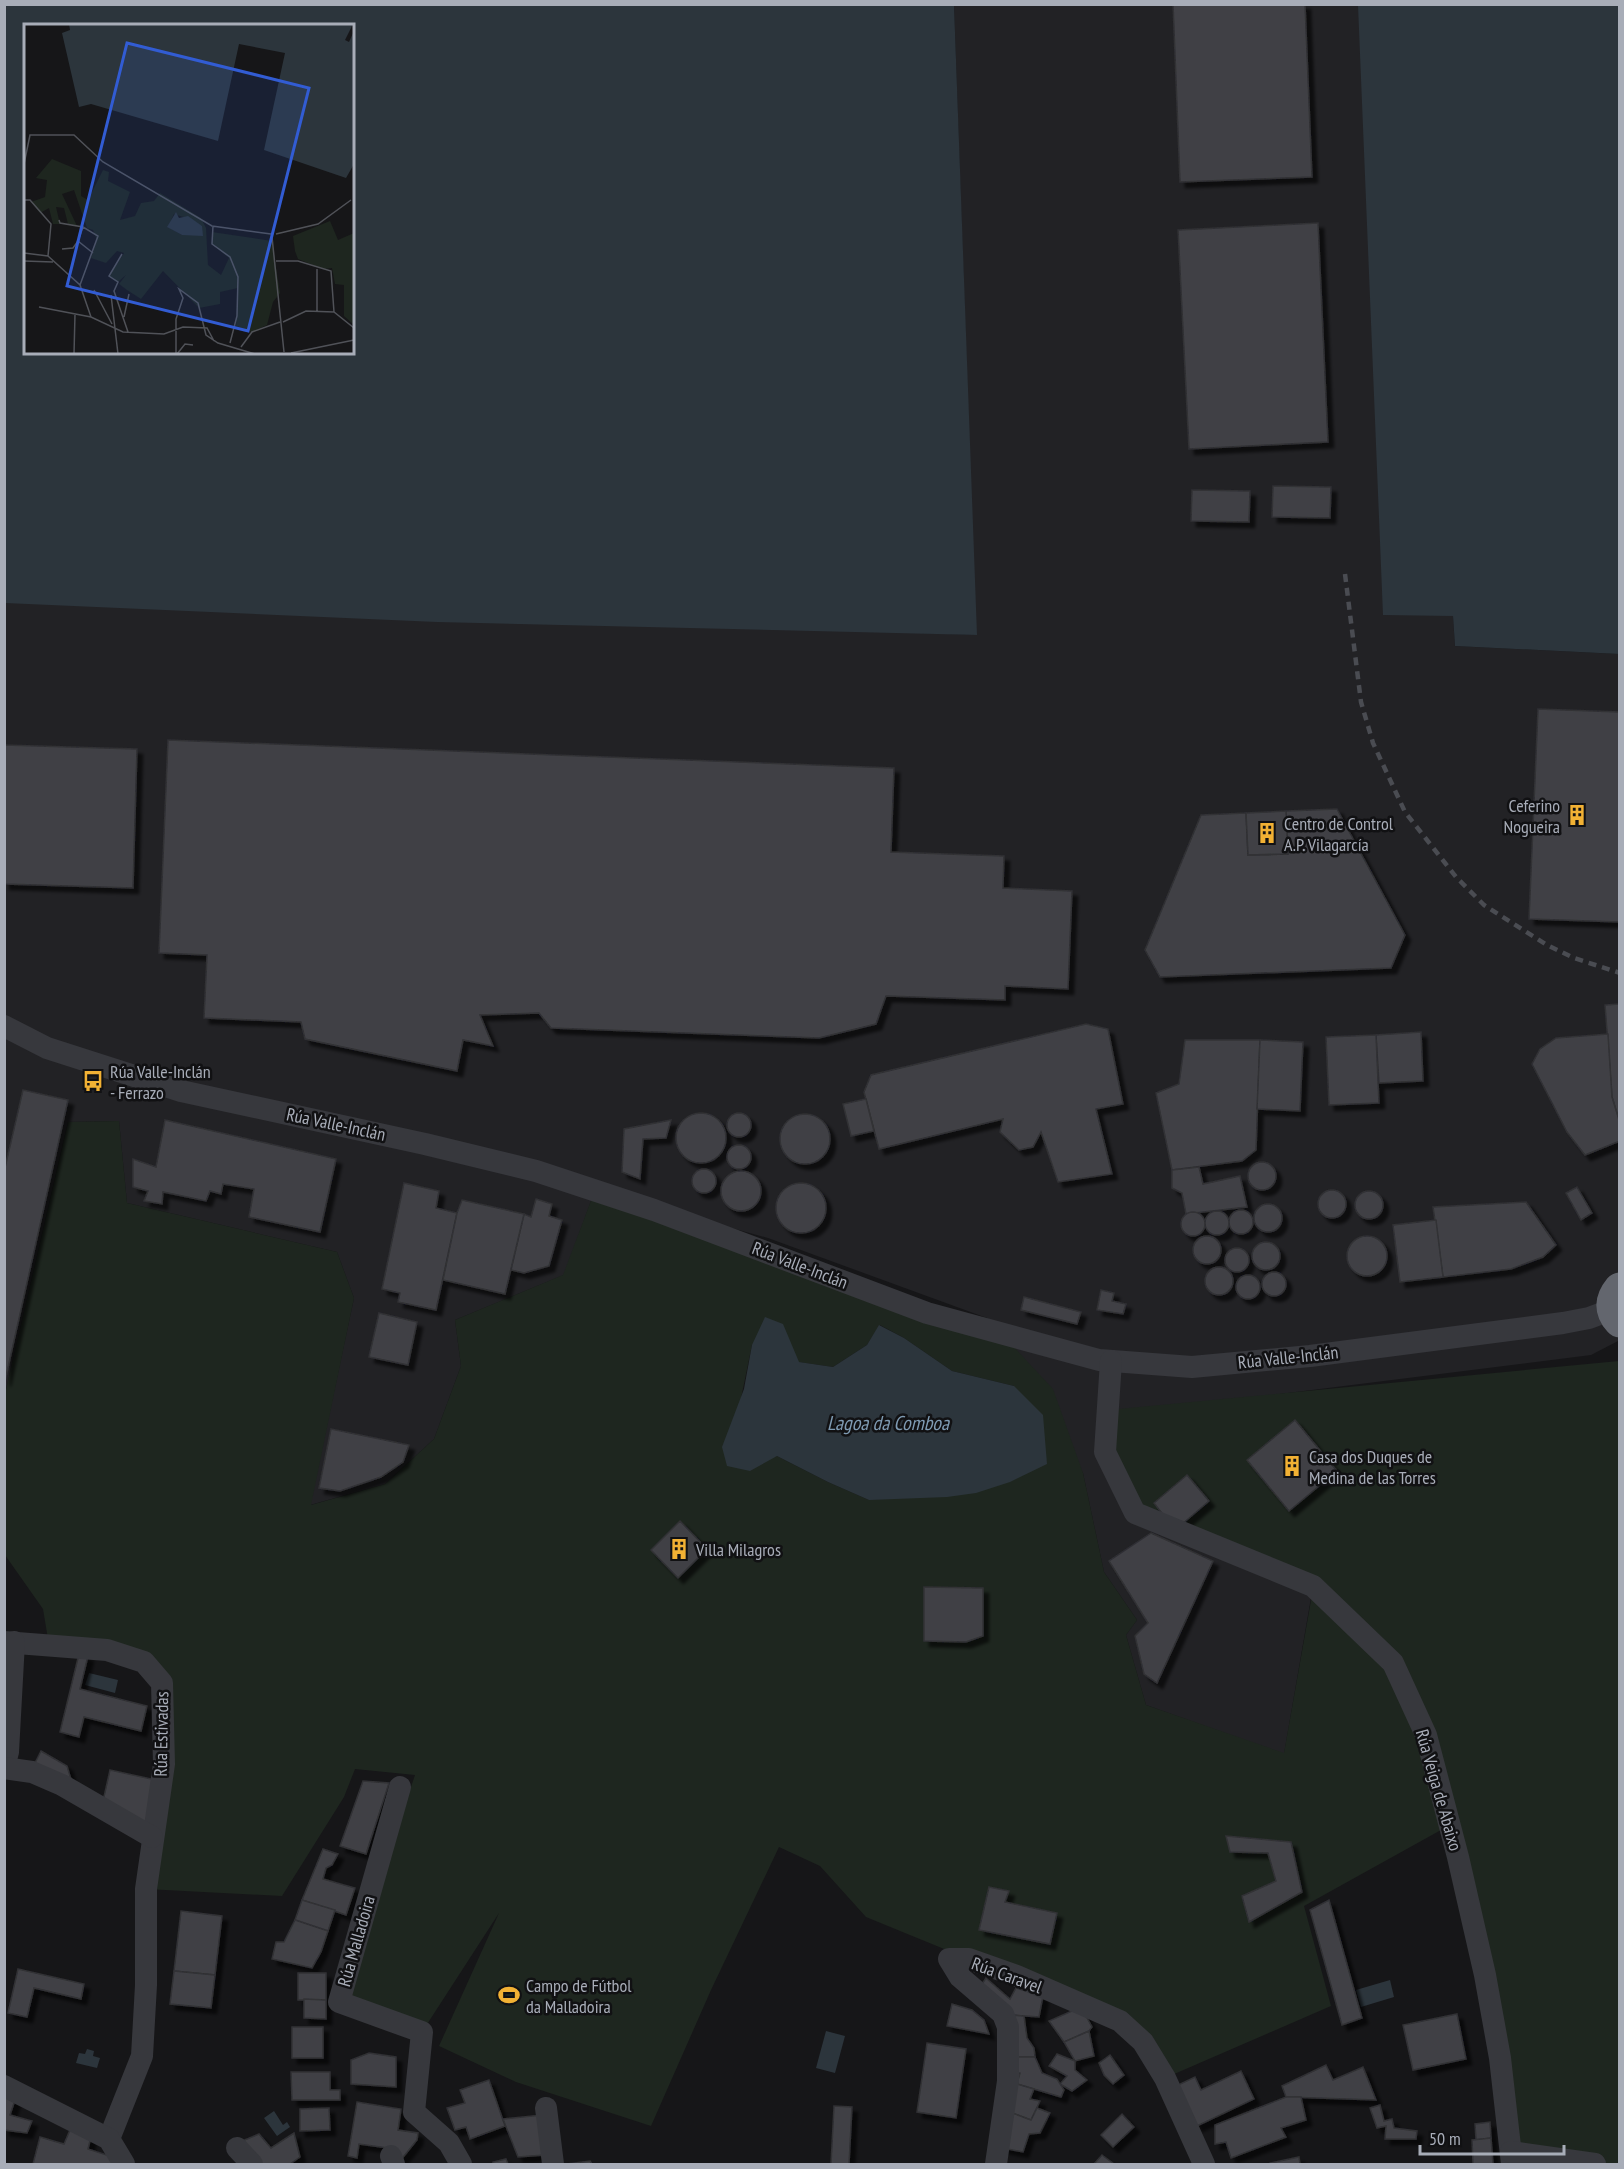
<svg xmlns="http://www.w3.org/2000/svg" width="1624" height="2169" font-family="'PT Sans Narrow',sans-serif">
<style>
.built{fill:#222225}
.green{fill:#1e261f;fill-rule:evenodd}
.water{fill:#2c353c;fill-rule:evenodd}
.building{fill:#404145;stroke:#303034;stroke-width:1.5;filter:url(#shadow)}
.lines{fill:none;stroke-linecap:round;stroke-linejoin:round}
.street{stroke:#37383d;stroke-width:22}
.highway{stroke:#63666e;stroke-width:33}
.rail{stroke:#4a4c52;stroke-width:4.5;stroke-dasharray:8 6;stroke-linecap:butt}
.labels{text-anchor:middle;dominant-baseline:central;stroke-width:5;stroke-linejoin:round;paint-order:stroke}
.poi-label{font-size:18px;fill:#a8adb8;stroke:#111113;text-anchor:start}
.street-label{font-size:18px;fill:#a8adb8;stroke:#111113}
.water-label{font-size:20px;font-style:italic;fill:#7f9bb3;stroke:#111113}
.inset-road{fill:none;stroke:#505258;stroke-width:1.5}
.view{fill:#325cd3;fill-opacity:0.15;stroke:#325cd3;stroke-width:3}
.inset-edge{fill:none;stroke:#a8adb8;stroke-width:3}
</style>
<defs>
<filter id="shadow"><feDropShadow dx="5.5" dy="5.5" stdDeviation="1.5" flood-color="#0009"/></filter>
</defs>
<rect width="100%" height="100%" fill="#161618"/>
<!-- built -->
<path class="built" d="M954 5H1360L1453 616 1455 646 1619 654 1620 1340 1591 1355 1209 1403 1313 1586 1284 1754 1146 1705 1126 1635 1137 1620 1104 1572 1083 1473 987 1318 768 1238 595 1190 564 1275 455 1320 461 1366 434 1439 385 1484 310 1505 354 1298 337 1252 127 1203 119 1121 68 1122 5 1394V599L976 635Z"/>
<!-- green -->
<path class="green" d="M119 1121 127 1203 337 1252 354 1298 311 1505 385 1484 434 1439 461 1366 455 1320 563 1275 595 1190 894 1301 987 1318 1053 1389 1083 1473 1104 1572 1137 1620 1126 1635 1146 1705 1284 1753 1312 1595 1135 1513 1105 1452 1108 1410 1619 1361V2164H1595L1511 2152 1450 1825 1304 1906 1331 2006 1165 2078 1120 2021 866 1917 820 1866 779 1847 711 1990 651 2126 516 2082 439 2046 499 1913 422 2032 339 2002 415 1775 355 1769 344 1797 282 1896 146 1889 163 1717 144 1663 49 1645 43 1609 5 1555V1394L68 1122ZM880 1325 904 1338 952 1371 1014 1386 869 1500 828 1482 777 1456 727 1466 752 1345 798 1362 833 1367 867 1345Z"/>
<!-- water -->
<g class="water">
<path d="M5 4 954 5 977 635 437 622 5 603ZM26 26H352V352H26Z"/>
<path d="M1358 5H1619V654L1455 646 1453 616 1383 615Z"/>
<path d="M765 1317 783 1324 799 1362 833 1367 867 1345 879 1325 904 1338 952 1371 1014 1386 1043 1415 1047 1464 1010 1482 976 1493 947 1497 869 1500 828 1482 777 1456 750 1471 727 1466 722 1447 744 1389 752 1345Z"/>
<path d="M89 1673 118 1680 115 1693 85 1685Z"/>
<path d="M1390 1980 1394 1997 1361 2007 1356 1990Z"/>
<path d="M826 2031 845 2036 835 2073 816 2068Z"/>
<path d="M87 2049 94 2051 93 2056 100 2058 97 2068 76 2063 79 2053 85 2054Z"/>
<path d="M274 2111 283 2125 287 2122 290 2127 277 2136 264 2118Z"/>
</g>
<!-- building -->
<g class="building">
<path d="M1173 4H1305L1312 177 1180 182Z"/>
<path d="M1318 223 1328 442 1189 449 1178 230Z"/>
<path d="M1273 486 1331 487 1330 518 1272 517Z"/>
<path d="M1192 490 1250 491 1249 522 1191 521Z"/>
<path d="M1538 709 1620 712V922L1529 919Z"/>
<path d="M168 740 894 768 891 852 1004 856 1003 888 1072 891 1068 989 1005 986V1000L886 996 876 1024 819 1038 551 1028 539 1013 480 1015 493 1046 463 1040 457 1071 305 1039 301 1022 204 1018 207 955 159 953Z"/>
<path d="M4 745 137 749 133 888 4 884Z"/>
<path d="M1337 809 1405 935 1391 968 1160 977 1145 950 1201 815 1246 813 1248 855 1288 854 1286 811Z"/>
<path d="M1286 811 1288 854 1248 855 1246 813Z"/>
<path d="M1620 1004V1123L1612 1097 1605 1005Z"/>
<path d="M1086 1024 1108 1029 1123 1104 1096 1109 1112 1174 1058 1182 1041 1132 1033 1147 1019 1150 1000 1132 1003 1119 879 1149 864 1092 871 1075Z"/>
<path d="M1421 1032 1423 1081 1379 1083 1376 1035Z"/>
<path d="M1608 1034 1612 1097 1620 1123V1141L1585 1155 1567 1132 1532 1064 1540 1049 1556 1038Z"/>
<path d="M1376 1035 1379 1103 1329 1105 1326 1037Z"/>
<path d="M1185 1040H1260L1256 1150 1242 1161 1172 1170 1156 1093 1179 1084Z"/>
<path d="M1260 1040 1303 1042 1300 1111 1257 1109Z"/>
<path d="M23 1090 68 1100 5 1381 4 1172Z"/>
<path d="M866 1099 874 1131 851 1136 843 1104Z"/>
<circle cx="701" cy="1138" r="25"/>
<circle cx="739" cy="1125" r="12"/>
<circle cx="805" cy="1139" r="25"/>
<path d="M165 1120 336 1159 320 1232 249 1217 254 1189 223 1184 221 1194 210 1191 206 1201 163 1192 162 1204 144 1201 148 1191 133 1187V1159L156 1167Z"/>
<path d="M671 1120 666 1138 643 1139 640 1179 622 1172 624 1129Z"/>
<circle cx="739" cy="1157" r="12"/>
<circle cx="1262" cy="1176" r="14"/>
<path d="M1199 1167 1203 1184 1240 1176 1247 1207 1186 1214 1182 1193 1172 1188V1170Z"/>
<circle cx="704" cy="1181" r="12"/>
<circle cx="741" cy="1191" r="20"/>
<path d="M404 1183 439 1191 436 1208 457 1213 436 1310 398 1302 400 1293 382 1289Z"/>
<circle cx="801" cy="1208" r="25"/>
<path d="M1577 1187 1592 1213 1581 1220 1566 1193Z"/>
<circle cx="1332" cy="1204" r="14"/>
<circle cx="1369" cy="1205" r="14"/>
<path d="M536 1199 552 1204 549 1216 562 1220 549 1266 524 1273 511 1270 524 1214 531 1217Z"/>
<path d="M462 1200 524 1214 505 1294 443 1280 457 1213Z"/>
<path d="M1526 1202 1556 1245 1543 1257 1511 1269 1443 1277 1433 1207Z"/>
<circle cx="1268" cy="1218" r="14"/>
<circle cx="1241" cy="1222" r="12"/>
<circle cx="1217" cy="1223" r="12"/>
<circle cx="1193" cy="1224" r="12"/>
<path d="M1436 1220 1443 1277 1400 1282 1393 1225Z"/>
<circle cx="1367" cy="1256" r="20"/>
<circle cx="1207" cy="1250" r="14"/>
<circle cx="1266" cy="1256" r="14"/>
<circle cx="1237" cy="1260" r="12"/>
<circle cx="1219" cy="1281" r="14"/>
<circle cx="1274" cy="1284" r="12"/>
<circle cx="1248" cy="1287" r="12"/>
<path d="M1101 1290 1114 1293 1112 1301 1126 1304 1123 1314 1097 1310Z"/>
<path d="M1024 1297 1081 1312 1077 1324 1021 1310Z"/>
<path d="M379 1313 417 1322 408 1365 369 1357Z"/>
<path d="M1295 1420 1337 1471 1289 1511 1247 1460Z"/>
<path d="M331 1429 409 1445 403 1462 381 1477 340 1491 319 1488Z"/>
<path d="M1187 1475 1209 1501 1181 1525 1168 1521 1154 1503Z"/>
<path d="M680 1521 707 1549 678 1578 651 1550Z"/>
<path d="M1151 1533 1213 1561 1157 1683 1144 1674 1135 1636 1148 1623 1109 1561Z"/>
<path d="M924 1587 983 1588V1636L966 1642 924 1641Z"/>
<path d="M79 1654 88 1656 80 1689 147 1706 141 1731 84 1717 79 1737 60 1732Z"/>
<path d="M41 1751 67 1766 73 1786 34 1765Z"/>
<path d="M110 1770 156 1780 145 1825 103 1801Z"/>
<path d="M363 1781 389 1783 366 1854 340 1846Z"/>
<path d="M1226 1836 1291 1842 1302 1892 1249 1922 1242 1896 1276 1881 1268 1853 1230 1852Z"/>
<path d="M323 1849 338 1854 332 1865 326 1868 323 1879 355 1888 346 1915 302 1900Z"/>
<path d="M989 1887 1009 1891 1005 1902 1057 1913 1050 1944 979 1930Z"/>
<path d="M302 1900 335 1910 328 1931 295 1920Z"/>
<path d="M1329 1900 1362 2018 1342 2025 1310 1910Z"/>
<path d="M181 1911 222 1916 215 1975 174 1971Z"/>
<path d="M295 1920 328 1931 321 1952 312 1968 272 1959 276 1942H284Z"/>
<path d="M18 1969 84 1984 81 1999 34 1988 27 2017 8 2013Z"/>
<path d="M174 1971 215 1975 211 2008 170 2004Z"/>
<rect x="298" y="1973" width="28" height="27"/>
<path d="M986 1978 1010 1999 1016 1988 1043 1996 1039 2017 1010 2015 980 1987Z"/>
<path d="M304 1999 326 2000V2019L304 2018Z"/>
<path d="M952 2004 972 2010 984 2020 989 2034 947 2026Z"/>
<path d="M1081 2007 1092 2027 1089 2031 1064 2042 1049 2021Z"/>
<path d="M1457 2014 1466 2059 1413 2070 1403 2025Z"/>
<path d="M1010 2015 1024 2016 1027 2038 1034 2048 1035 2057H1012Z"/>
<rect x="292" y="2027" width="31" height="31"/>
<path d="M1089 2031 1094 2056 1075 2061 1064 2042Z"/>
<path d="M927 2043 966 2049 956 2118 917 2112Z"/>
<path d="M369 2053 396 2057V2087L351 2084V2060Z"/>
<path d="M1057 2054 1075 2061V2070L1087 2080 1072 2091 1060 2084 1067 2076 1049 2066Z"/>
<path d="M1110 2055 1124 2075 1113 2084 1104 2075 1099 2063Z"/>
<path d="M1012 2057H1035L1042 2073 1057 2079 1064 2090 1061 2097 1017 2084 1020 2073 1013 2072Z"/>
<path d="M1326 2065 1333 2080 1363 2067 1376 2100 1286 2097 1282 2086Z"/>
<path d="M1241 2071 1254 2099 1197 2126 1178 2085 1195 2077 1201 2090Z"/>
<path d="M291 2072H330V2090H340V2100H292Z"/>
<path d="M489 2080 505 2126 470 2139 466 2127 455 2130 447 2108 465 2103 460 2090Z"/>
<path d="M1017 2084 1034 2089 1030 2099 1040 2101 1031 2120 1007 2111Z"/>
<path d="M4 2094 15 2100 10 2115 32 2121 27 2133 4 2130Z"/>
<path d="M1286 2097H1301L1306 2120 1281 2128 1286 2137 1231 2158 1226 2142 1215 2144V2125Z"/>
<path d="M357 2102 401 2109 398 2130 418 2133 417 2140 400 2161 395 2149 359 2144 357 2158 348 2156Z"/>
<path d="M1380 2105 1384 2121 1392 2119 1394 2128 1417 2131 1416 2139H1385L1386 2126 1377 2128 1370 2108Z"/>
<path d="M834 2106 852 2107 849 2164H831Z"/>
<path d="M329 2108 330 2130 300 2131V2109Z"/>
<path d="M1037 2108 1050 2113 1040 2133 1029 2134 1023 2152 1002 2148 1007 2111 1031 2120Z"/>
<path d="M1122 2114 1134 2127 1113 2147 1101 2135Z"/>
<path d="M542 2115 545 2155 518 2157 503 2119Z"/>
<path d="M1490 2122 1491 2138 1476 2140 1475 2124Z"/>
<path d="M70 2130 91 2137 88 2149 110 2156 114 2164H33L40 2137 64 2144Z"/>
<path d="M294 2133 300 2157 290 2164H262L242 2141 259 2134 271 2148Z"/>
<path d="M1491 2138 1493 2164H1473L1472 2140Z"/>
<path d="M1102 2155 1114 2164H1094Z"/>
<path d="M1299 2157 1300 2164H1270V2163Z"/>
<path d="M506 2159 508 2164H493V2162Z"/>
<path d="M590 2161 592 2164H567Z"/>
</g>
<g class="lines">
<!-- street -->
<g class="street">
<path d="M4 1026 47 1048 181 1091 425 1144 536 1171 654 1210 927 1313 1099 1360 1192 1367 1310 1356 1563 1323 1589 1318 1613 1309"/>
<path d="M1111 1361 1105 1452 1135 1513 1313 1586 1393 1663 1426 1735 1458 1857 1485 1975 1500 2058 1512 2164"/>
<path d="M4 1642 107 1650 144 1662 162 1683 164 1764 146 1889V1985L142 2056 109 2139"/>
<path d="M4 1767 8 1752 14 1642"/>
<path d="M4 1768 32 1772 62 1785 152 1837"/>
<path d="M400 1787 339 2002 422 2032 414 2112 449 2143 461 2164"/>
<path d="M4 2086 109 2139 124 2164"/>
<path d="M546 2108 553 2164"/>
<path d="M237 2148 252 2164"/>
<path d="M1511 2152 1595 2164"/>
<path d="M391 2156 394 2164"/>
<path d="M996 2164 1008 2081V2027L1003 2014 960 1977 949 1959H969L1017 1976 1120 2021 1143 2042 1165 2078 1204 2164"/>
</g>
<!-- highway -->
<path class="highway" d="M1620 1289C1611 1300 1610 1310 1620 1321"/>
<!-- rail -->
<path class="rail" d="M1345 574 1361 702 1373 743 1405 812 1456 877 1484 905 1547 945 1574 958 1620 973"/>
</g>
<!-- icons -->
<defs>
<symbol id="building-bare" viewBox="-9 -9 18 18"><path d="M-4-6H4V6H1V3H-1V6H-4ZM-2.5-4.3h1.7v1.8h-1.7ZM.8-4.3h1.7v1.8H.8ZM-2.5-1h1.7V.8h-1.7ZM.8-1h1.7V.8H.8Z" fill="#f2b134" stroke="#111113" stroke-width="2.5" paint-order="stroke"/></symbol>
<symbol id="bus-bare" viewBox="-9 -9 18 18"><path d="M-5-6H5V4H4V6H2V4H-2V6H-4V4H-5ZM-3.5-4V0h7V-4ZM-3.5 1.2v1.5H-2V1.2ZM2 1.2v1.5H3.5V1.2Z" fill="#f2b134" stroke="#111113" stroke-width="2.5" paint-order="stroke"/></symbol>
<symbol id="stadium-bare" viewBox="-9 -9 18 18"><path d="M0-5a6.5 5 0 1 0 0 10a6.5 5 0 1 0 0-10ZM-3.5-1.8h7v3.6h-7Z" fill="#f2b134" stroke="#111113" stroke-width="2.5" paint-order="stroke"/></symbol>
</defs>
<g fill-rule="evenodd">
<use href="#building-bare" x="1562" y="800" width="30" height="30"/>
<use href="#building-bare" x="1252" y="818" width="30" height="30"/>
<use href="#bus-bare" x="78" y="1066" width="30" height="30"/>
<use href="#building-bare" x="1277" y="1451" width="30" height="30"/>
<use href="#building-bare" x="664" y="1534" width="30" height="30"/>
<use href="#stadium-bare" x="494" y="1980" width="30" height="30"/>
</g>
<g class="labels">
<!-- poi labels -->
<g class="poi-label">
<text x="1560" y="805" text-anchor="end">Ceferino<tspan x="1560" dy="21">Nogueira</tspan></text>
<text x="1284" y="823">Centro de Control<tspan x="1284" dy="21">A.P. Vilagarcía</tspan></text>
<text x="110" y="1071">Rúa Valle-Inclán<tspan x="110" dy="21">- Ferrazo</tspan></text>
<text x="1309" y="1456">Casa dos Duques de<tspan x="1309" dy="21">Medina de las Torres</tspan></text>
<text x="696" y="1549">Villa Milagros</text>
<text x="526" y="1985">Campo de Fútbol<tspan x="526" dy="21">da Malladoira</tspan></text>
</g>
<!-- street labels -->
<g class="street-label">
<text transform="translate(336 1124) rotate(12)">Rúa Valle-Inclán</text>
<text transform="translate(800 1265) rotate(21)">Rúa Valle-Inclán</text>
<text transform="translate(1288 1357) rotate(-6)">Rúa Valle-Inclán</text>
<text transform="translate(161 1734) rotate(-89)">Rúa Estivadas</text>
<text transform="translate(1439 1790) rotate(74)">Rúa Veiga de Abaixo</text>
<text transform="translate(356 1941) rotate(-74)">Rúa Malladoira</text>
<text transform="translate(1007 1975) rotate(20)">Rúa Caravel</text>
</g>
<!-- water labels -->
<g class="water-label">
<text x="888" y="1423">Lagoa da Comboa</text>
</g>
</g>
<!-- overview -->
<g transform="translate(24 24)">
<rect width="330" height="330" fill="#161618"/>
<path d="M28 135 57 147V172L64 176 79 146 85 148 84 157 106 168 96 196 111 192 117 179 130 177 136 169 177 194 182 204 184 241 197 251 205 234 188 220V208L248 217 256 269 249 278 243 301 228 308 212 302 214 264 196 268V280L175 284 139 247 117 275 103 266 95 260 102 251 94 258 85 252 100 229 93 227 82 239 67 234 73 216 69 206 63 204 50 166 38 170 53 202 44 200 40 184 32 183 36 200H29L25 184 16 189 7 178 21 173 23 156 12 154ZM150 190 162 194 178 202 158 211 144 203ZM306 197 314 216 330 209V301L320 292V261L311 260 308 244 299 245 274 235 271 227 269 212Z" fill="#1e261f" fill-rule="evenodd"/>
<path d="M45 0H329L321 16 325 18 330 7V140L322 154 240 126 261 29 215 20 194 117 67 80 55 83 38 9 46 6ZM152 188 155 194 164 192 178 202 179 212 158 211 143 203Z" fill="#2c353c"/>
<path class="inset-road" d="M0 140 6 111H50L79 138 188 202 247 210M0 176H6L27 200 24 232 56 261 67 293M35 196 36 199 59 203 74 212 56 261M189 202 188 220 206 233 214 253 213 292 206 319M59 203 54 217 69 229M252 210 294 200 327 176M248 213 260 328M38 225 49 224 54 217M0 229 24 232M98 230 85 252 94 258 90 267 104 308M0 237 29 238M252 237H274L307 247 310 288M70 266 88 300M87 271 94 330M15 283 67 293 99 308 140 310 159 303 183 304 190 317M293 288V245M100 293 105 270M259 298 282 287 310 288 330 304M217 323 228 308 256 298M267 329 330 316M50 330 51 290M152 330V295L159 274 155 265 174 279 182 311 194 319 231 330M153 330 161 320 169 321"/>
<path class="view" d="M103 19 285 64 224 307 43 262Z"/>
<rect width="330" height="330" class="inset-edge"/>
</g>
<!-- border -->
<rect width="1624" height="2169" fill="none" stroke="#a8adb8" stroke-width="12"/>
<!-- scale -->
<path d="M1420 2145v9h144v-9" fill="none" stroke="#a8adb8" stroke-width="3"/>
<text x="1429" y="2145" font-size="18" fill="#a8adb8" stroke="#111113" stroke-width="4.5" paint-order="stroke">50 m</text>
</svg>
